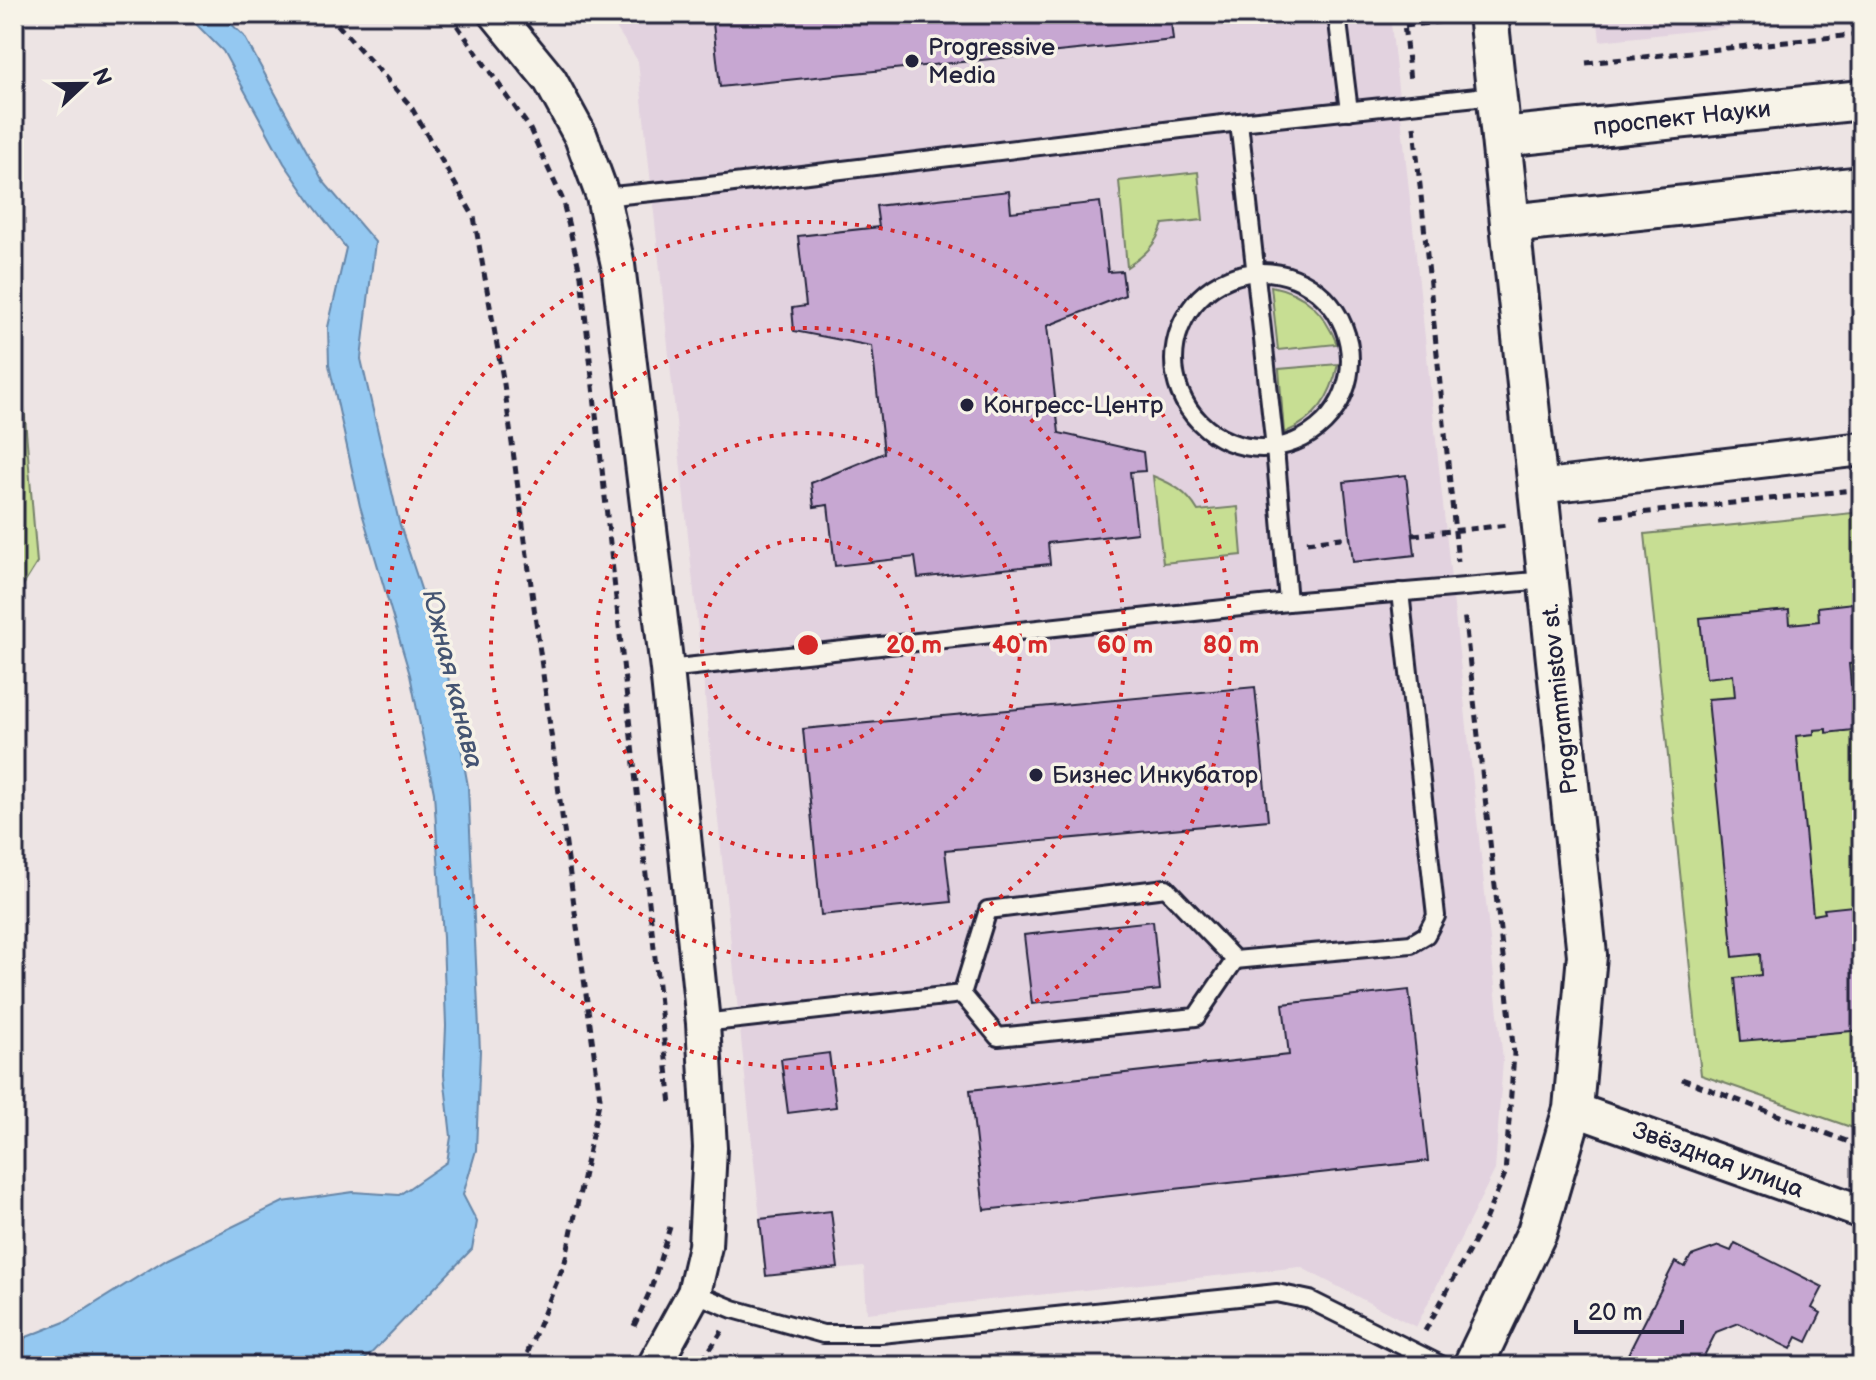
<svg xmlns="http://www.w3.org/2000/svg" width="1876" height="1380" font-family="'Balsamiq Sans',sans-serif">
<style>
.built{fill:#e2d2df}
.green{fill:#c7de93;stroke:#748067;stroke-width:2}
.water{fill:#94c8f1;stroke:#6686a8;stroke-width:2}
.building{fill:#c7a7d2;stroke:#22223b;stroke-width:2}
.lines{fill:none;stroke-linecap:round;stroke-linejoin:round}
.service-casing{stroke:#22223b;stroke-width:22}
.minor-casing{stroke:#22223b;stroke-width:38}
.tertiary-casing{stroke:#22223b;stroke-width:44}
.path{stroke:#22223b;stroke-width:5;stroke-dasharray:8 6;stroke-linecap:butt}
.service{stroke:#f7f3e8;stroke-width:16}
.minor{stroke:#f7f3e8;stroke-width:32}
.tertiary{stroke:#f7f3e8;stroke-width:38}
.ring{fill:none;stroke:#d62828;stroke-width:4;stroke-dasharray:4 8}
.poi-dot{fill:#22223b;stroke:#f7f3e8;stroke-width:3}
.labels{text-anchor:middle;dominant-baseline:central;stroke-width:7;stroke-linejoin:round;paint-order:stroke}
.poi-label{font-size:24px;fill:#22223b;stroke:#f7f3e8;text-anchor:start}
.street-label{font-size:24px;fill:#22223b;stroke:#f7f3e8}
.water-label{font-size:26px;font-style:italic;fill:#445472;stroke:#f7f3e8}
.centre{fill:#d62828;stroke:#f7f3e8;stroke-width:4}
.ring-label{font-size:24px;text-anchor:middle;font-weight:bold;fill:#d62828;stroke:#f7f3e8;stroke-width:7;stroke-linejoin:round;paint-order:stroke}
</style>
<rect width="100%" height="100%" fill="#ede4e4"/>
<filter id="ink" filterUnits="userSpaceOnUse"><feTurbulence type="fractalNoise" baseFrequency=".0125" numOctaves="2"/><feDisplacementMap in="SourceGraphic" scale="16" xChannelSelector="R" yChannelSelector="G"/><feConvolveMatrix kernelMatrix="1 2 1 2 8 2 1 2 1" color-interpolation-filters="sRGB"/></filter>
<g filter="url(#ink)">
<!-- built -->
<g class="built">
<path d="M607 14H1390L1503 1060 1495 1170 1416 1327 1300 1267 867 1313 864 1267 766 1276 638 61Z"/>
<path d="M1597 14H1849L1600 41Z"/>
</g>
<!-- green -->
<g class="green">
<path d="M1198 172 1203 220 1163 224C1156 245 1145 255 1127 267L1119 181Z"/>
<path d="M1271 286C1306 293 1324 312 1337 344L1278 350Z"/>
<path d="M1338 364C1331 397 1317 419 1284 433L1279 369Z"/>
<path d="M14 389 23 394 37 563 14 600Z"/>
<path d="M1153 476C1173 484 1187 492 1198 511L1238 507 1242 555 1163 563Z"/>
<path d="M1862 512V1131L1701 1075 1645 534Z"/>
</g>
<!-- water -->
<path class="water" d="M186 14H221L244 36 323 181 375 242 361 359 399 522 446 665 468 786 480 1051 476 1150 463 1195 477 1222 472 1249 359 1366H14V1342L67 1321 168 1258 283 1202 353 1192 399 1195 447 1162 451 1137 444 1075 446 1026 443 938 434 793 410 675 360 506 329 365 328 327 346 248 313 205 284 163 223 51Z"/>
<!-- building -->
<g class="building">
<path d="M712 14H1170L1173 40 720 87Z"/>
<path d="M1009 191 1011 212 1100 202 1108 272 1122 271 1125 295 1047 326 1059 433 1143 452 1145 471 1130 472 1137 533 1048 543 1050 564 918 578 915 557 835 566 828 505 814 507 811 483 884 453 872 346 794 331 792 308 806 306 798 236 879 227 876 206Z"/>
<path d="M1406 475 1415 555 1353 562 1344 482Z"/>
<path d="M1862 602V663L1849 664 1851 685 1862 684V729L1826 733V729L1814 730V734L1796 736 1813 915 1825 913 1824 909 1862 905V1030L1741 1041 1735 978 1761 975 1760 954 1733 957 1708 699 1735 697 1733 675 1706 678 1700 618 1789 610 1790 624 1819 621 1818 607Z"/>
<path d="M1255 687 1268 820 945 850 951 902 821 915 803 729Z"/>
<path d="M1153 921 1160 990 1032 1004 1024 935Z"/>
<path d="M1409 990 1428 1161 984 1210 970 1090 1289 1055 1283 1004Z"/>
<path d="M829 1053 836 1107 788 1113 781 1059Z"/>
<path d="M831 1211 838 1268 766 1276 760 1219Z"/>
<path d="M1735 1243 1823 1287 1812 1308 1821 1313 1807 1342 1797 1337 1791 1349 1739 1323 1716 1332 1699 1366H1622L1675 1262 1685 1267 1691 1256 1719 1246 1731 1251Z"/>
</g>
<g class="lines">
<defs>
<g id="service">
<path d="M1337 14 1349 111"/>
<path d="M1239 122 1275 448 1288 602"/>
<path d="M603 197 701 187 1239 122 1496 95"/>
<circle cx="1262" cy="360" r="88"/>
<path d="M667 669 1288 602 1547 580"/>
<path d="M962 994 998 1037 1196 1017 1235 960"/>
<path d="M703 1023 962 994 988 910 1166 888 1235 960 1411 944 1426 935 1436 916 1400 592"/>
<path d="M694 1293 733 1309 823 1334H881L1277 1293 1310 1300 1443 1366"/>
</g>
<g id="minor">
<path d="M496 14 550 80 581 137 603 197 618 265 667 669 703 1023 710 1148 705 1246 694 1293 654 1366"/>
<path d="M1538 487 1862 449"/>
<path d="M1573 1109 1862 1212"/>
</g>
<g id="tertiary">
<path d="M1501 137 1862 100"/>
<path d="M1510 224 1862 186"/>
<path d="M1473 1366 1537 1232 1573 1109 1587 955 1488 14"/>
</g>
</defs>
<!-- service casing -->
<use href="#service" class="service-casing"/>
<!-- minor casing -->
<use href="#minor" class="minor-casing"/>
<!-- tertiary casing -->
<use href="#tertiary" class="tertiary-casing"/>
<!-- path -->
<g class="path">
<path d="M328 14 410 105 474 217 504 384 600 1098 565 1262 522 1366"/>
<path d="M449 14 529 127 562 198 581 276 671 1105"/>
<path d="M1403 14 1410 81"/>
<path d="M1405 26 1452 20"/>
<path d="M1586 63 1862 34"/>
<path d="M1414 126 1458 562"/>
<path d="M1602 517 1862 489"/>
<path d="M1413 535 1508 525"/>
<path d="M1307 542 1350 537"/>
<path d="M1682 1079 1862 1147"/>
<path d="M634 1326 651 1289 670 1227"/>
<path d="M1425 1331 1481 1229 1505 1174 1514 1054 1464 612"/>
<path d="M692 1363 699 1366 722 1331"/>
</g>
<!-- service -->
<use href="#service" class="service"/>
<!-- minor -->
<use href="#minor" class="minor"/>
<!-- tertiary -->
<use href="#tertiary" class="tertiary"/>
</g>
</g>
<!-- distance rings -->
<g class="ring">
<circle cx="808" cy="645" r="106"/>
<circle cx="808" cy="645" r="212"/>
<circle cx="808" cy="645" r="317"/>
<circle cx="808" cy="645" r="423"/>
</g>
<!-- markers -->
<g class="poi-dot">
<circle cx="912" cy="61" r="8"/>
<circle cx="967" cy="405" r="8"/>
<circle cx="1036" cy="775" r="8"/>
</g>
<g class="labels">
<!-- poi labels -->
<g class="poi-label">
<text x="928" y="47">Progressive<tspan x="928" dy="28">Media</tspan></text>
<text x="983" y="405">Конгресс-Центр</text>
<text x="1052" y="775">Бизнес Инкубатор</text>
</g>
<!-- street labels -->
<g class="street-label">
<text transform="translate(1682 118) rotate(-6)">проспект Науки</text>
<text transform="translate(1560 699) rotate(-96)">Programmistov st.</text>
<text transform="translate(1718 1160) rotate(20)">Звёздная улица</text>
</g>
<!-- water labels -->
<g class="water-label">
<text transform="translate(452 679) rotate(76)">Южная канава</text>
</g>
</g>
<circle cx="808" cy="645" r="12" class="centre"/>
<g class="ring-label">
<text x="914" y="653">20 m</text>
<text x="1020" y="653">40 m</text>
<text x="1125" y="653">60 m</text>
<text x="1231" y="653">80 m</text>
</g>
<!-- margin -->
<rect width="1876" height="1380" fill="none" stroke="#f7f3e8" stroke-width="48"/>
<rect x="24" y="24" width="1828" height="1332" fill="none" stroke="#22223b" stroke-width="3" filter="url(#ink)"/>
<!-- north arrow -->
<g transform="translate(84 84) rotate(68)" stroke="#f7f3e8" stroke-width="6" paint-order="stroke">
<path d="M0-6L14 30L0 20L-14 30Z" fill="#22223b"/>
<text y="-12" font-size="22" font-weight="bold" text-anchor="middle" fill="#22223b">N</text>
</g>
<!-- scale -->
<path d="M1576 1320v12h106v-12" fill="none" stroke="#22223b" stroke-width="4"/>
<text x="1588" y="1320" font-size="24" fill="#22223b" stroke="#f7f3e8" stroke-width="6" paint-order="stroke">20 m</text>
</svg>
